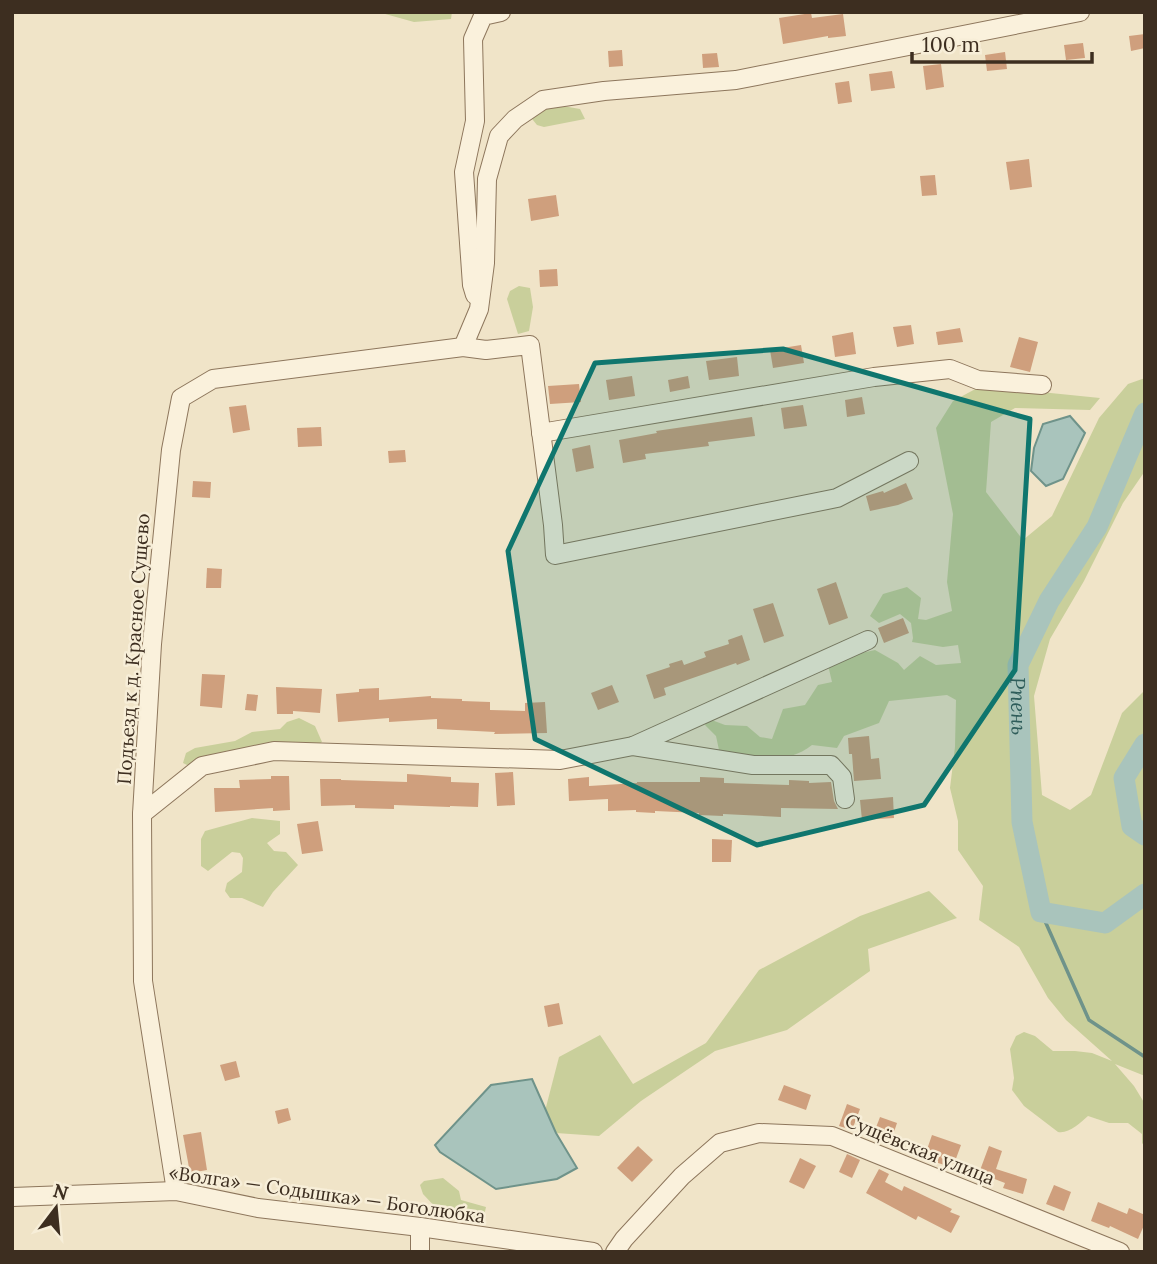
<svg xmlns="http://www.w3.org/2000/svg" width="1157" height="1264" font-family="Lora,serif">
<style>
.green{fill:#c9cf9b}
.water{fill:#a9c4bc;stroke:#6f938a;stroke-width:2}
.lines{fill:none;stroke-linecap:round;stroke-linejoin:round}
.stream{stroke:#6f938a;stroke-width:3.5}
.river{stroke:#a9c4bc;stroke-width:21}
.building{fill:#cf9f7d}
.minor-casing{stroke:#8d765c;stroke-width:20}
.minor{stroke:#faf1dc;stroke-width:18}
.marked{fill:#0f766e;fill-opacity:0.2;stroke:#0f766e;stroke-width:5;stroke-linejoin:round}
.labels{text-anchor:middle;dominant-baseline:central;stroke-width:5;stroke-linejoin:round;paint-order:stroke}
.street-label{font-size:19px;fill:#3d2e20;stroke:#f7eed8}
.water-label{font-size:21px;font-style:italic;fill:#2f5d5a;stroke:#f7eed8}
</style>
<rect width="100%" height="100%" fill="#f0e4c8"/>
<!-- green -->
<g class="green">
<path d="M378 12H452L451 19 414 22Z"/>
<path d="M546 103 580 109 585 119 544 127 537 125 528 114Z"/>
<path d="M519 286 530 288 533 307 529 331 518 334 507 299 510 291Z"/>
<path d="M1145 378V471L1123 503 1084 581 1050 639 1034 696 1042 795 1070 810 1091 795 1122 713 1145 690V1076L1115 1064 1134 1086 1145 1104V1147L1142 1143V1134L1128 1123H1109L1088 1116C1080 1123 1069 1134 1058 1132L1024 1106 1012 1090 1014 1078 1010 1049 1016 1036 1024 1032 1035 1036 1053 1051H1075L1092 1053 1112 1061 1066 1020 1048 998 1019 947 979 920 983 886 958 850V821L950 788 955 747 956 700 947 695 889 701 879 723 844 736 837 748 812 745C786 766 752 758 722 752L719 750 716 736 705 725 709 719 725 725 747 726 760 737 772 739 783 709 805 705 818 685 832 682 828 665 834 659 875 650 898 663 904 670 920 656 936 665 961 663 958 645 943 647 912 642 913 638 911 623 900 614 879 623 870 616 883 594 907 587 921 598 918 619 926 620 952 611 947 582 953 514 936 428 953 401 981 386 1100 398 1090 410 1015 408 991 422 986 492 1023 540 1052 516 1099 418 1128 384Z"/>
<path d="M299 718 315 726 322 742 316 746 191 767 183 763 186 753 195 748 235 741 252 732 280 729 287 722Z"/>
<path d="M252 818 280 821V834L267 843 274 851 286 852 298 865 273 892 263 907 242 898H230L225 891 227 883 242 872 243 858 240 853 232 852 208 871 201 866V839L205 831Z"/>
<path d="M929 891 957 918 868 949 870 971 787 1030 715 1051 641 1101 599 1136 556 1133 545 1111 559 1057 600 1035 633 1084 706 1043 759 970 860 916Z"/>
<path d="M443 1178 459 1191 461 1200 486 1207 484 1216 475 1217 456 1209 438 1210 423 1194 420 1185 424 1181Z"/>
</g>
<!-- water -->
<g class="water">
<path d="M1070 416 1085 433 1063 479 1046 486 1031 471 1034 448 1043 424Z"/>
<path d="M532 1079 556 1133 577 1168 557 1179 496 1189 440 1152 435 1145 491 1085Z"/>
</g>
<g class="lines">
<!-- stream -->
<path class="stream" d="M1041 912 1089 1020 1145 1057"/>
<!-- river -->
<g class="river">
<path id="s1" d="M1145 413 1097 527 1049 601 1018 665 1022 822 1041 912 1105 923 1145 894"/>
<path d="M1145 744 1124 778 1132 826 1145 835"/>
</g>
</g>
<!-- building -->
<g class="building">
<path d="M811 13 812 18 843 14 846 36 828 38V36L783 44 779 18Z"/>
<path d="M1145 34V48L1131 51 1129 36Z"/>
<path d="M1083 43 1085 58 1066 60 1064 45Z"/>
<path d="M622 50 623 66 609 67 608 51Z"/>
<path d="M1005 52 1007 69 987 71 985 55Z"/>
<path d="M717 53 719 67 703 68 702 54Z"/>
<path d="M941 64 944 87 926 90 923 66Z"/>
<path d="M892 71 895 88 871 91 869 74Z"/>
<path d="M849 81 852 102 838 104 835 83Z"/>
<path d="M1029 159 1032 187 1010 190 1006 162Z"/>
<path d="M935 175 937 195 922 196 920 176Z"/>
<path d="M556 195 559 216 531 221 528 199Z"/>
<path d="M557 269 558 286 540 287 539 270Z"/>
<path d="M911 325 914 344 897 347 893 327Z"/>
<path d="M960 328 963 342 938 345 936 332Z"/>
<path d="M853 332 856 354 835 357 832 336Z"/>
<path d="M1019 337 1038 342 1030 372 1010 367Z"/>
<path d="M801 345 804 363 773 368 770 350Z"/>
<path d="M737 357 739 376 709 380 706 361Z"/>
<path d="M632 376 635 396 609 400 606 380Z"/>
<path d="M688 376 690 388 670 392 668 380Z"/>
<path d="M579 384 581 402 550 404 548 386Z"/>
<path d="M862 397 865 414 847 417 845 400Z"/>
<path d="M246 405 250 430 233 433 229 407Z"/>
<path d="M803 405 807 426 784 429 781 408Z"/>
<path d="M752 417 755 436 708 442 709 446 645 454 646 459 623 463 619 440 657 433 656 431Z"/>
<path d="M321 427 322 446 298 447 297 428Z"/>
<path d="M590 445 594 468 576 472 572 449Z"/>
<path d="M405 450 406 462 389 463 388 451Z"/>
<path d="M193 481 211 482 210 498 192 497Z"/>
<path d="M906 483 913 499 898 505 870 511 866 496 883 491 884 493Z"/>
<path d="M207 568 222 569 221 588H206Z"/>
<path d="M836 582 848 618 829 625 817 589Z"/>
<path d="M773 603 784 636 764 643 753 609Z"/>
<path d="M903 618 909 633 884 643 878 628Z"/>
<path d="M742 635 750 660 737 665 736 663 664 688 666 695 654 699 646 675 670 667 669 664 682 660 684 665 706 657 704 652 729 644 728 640Z"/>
<path d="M202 674 225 675 222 708 200 706Z"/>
<path d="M612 685 619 702 598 710 591 693Z"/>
<path d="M276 687 322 689 320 713 293 711V714H277Z"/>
<path d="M379 688V700L431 696V698L462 699V701L490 702V710L525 711V703L545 702 547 733 494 734 495 732 437 729V719L389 722V718L338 722 336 694 359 692V689Z"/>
<path d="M247 694 258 695 256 711 245 710Z"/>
<path d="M869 736 871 759 879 758 881 779 854 781 852 754H849L848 738Z"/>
<path d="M513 772 515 805 497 806 495 773Z"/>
<path d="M407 774 451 777V782L479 783 478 807 450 806V807L394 805V809L355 808V805L321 806 320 779H341V780L407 782Z"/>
<path d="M271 776H289L290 810 273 811V808L215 812 214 788H240L239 780 271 779Z"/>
<path d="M589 777V786L637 783V782H700V777L724 778V783L789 785V780L809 781V783L831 782 834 801 838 809 781 808V817L723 814V816L699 815V813L655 811V813L636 812V810L608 811V799L569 801 568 779Z"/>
<path d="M893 797 894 818 862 820 860 800Z"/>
<path d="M318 821 323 851 302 854 297 824Z"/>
<path d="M712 839 732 840 731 862H712Z"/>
<path d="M559 1003 563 1024 548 1027 544 1006Z"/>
<path d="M236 1061 240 1077 225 1081 220 1065Z"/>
<path d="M784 1085 811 1095 806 1110 778 1100Z"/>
<path d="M847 1104 860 1109 852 1130 839 1126Z"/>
<path d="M288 1108 291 1120 278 1124 275 1111Z"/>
<path d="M880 1117 897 1123 890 1144 872 1138Z"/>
<path d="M201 1132 207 1170 190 1173 183 1135Z"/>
<path d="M932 1135 961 1145 954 1164 948 1161 947 1166 924 1158Z"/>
<path d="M638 1146 653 1160 632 1182 617 1168Z"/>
<path d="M989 1146 1002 1151 996 1169 1027 1179 1023 1194 1003 1188 1005 1183 979 1173Z"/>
<path d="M847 1154 860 1160 852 1178 839 1172Z"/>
<path d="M800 1158 816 1166 804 1189 789 1182Z"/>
<path d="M879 1169 889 1174 885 1182 902 1191 904 1186 952 1209 950 1212 960 1216 951 1233 918 1216 916 1220 866 1193Z"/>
<path d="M1054 1185 1071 1192 1064 1211 1046 1204Z"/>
<path d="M1098 1202 1127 1214 1129 1208 1145 1215V1223L1138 1239 1110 1226 1109 1228 1091 1221Z"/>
</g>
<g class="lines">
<defs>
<g id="minor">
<path d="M475 295 472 285 464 172 475 121 473 39 483 16 501 12"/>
<path d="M463 347 479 309 485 263 487 179 499 136 515 119 543 100 604 91 736 80 1080 12"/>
<path d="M541 433 874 377 950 369 978 380 1042 385"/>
<path d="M633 746 753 765H831L842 777 845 799"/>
<path d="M142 814 202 766 274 751 560 760 633 746 868 640"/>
<path d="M176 1191 143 981 142 814 152 644 171 450 181 398 213 379 463 347 486 350 530 345 553 525 555 555 837 498 909 461"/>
<path d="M12 1197 176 1191 258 1208 420 1227 593 1252"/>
<path d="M420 1252V1227"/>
<path d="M615 1252 624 1239 682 1176 720 1143 759 1133 832 1136 1120 1252"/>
</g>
</defs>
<!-- minor casing -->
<use href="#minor" class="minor-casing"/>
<!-- minor -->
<use href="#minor" class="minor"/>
</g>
<!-- marked area -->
<path class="marked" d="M783 349 1030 419 1015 670 924 805 757 845 535 739 508 551 595 363Z"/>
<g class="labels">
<!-- street labels -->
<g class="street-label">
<text transform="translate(133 649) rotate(-86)">Подъезд к д. Красное Сущево</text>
<text transform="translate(920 1149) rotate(22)">Сущёвская улица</text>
<text transform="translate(327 1194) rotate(8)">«Волга» — Содышка» — Боголюбка</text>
</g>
<!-- water labels -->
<g class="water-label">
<text stroke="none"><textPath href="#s1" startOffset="324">Рпень</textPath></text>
</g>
</g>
<!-- border -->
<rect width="1157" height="1264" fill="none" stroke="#3d2e20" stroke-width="28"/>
<!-- north arrow -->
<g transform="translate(56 1208) rotate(16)" stroke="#f7eed8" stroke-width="5" paint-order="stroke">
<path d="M0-5L12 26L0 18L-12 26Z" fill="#3d2e20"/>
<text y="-10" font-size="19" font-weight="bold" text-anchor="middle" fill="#3d2e20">N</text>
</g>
<!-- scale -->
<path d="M912 52v10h180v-10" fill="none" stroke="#3d2e20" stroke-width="3.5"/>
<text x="922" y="52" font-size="21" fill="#3d2e20" stroke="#f7eed8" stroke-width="5" paint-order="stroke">100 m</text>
</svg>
